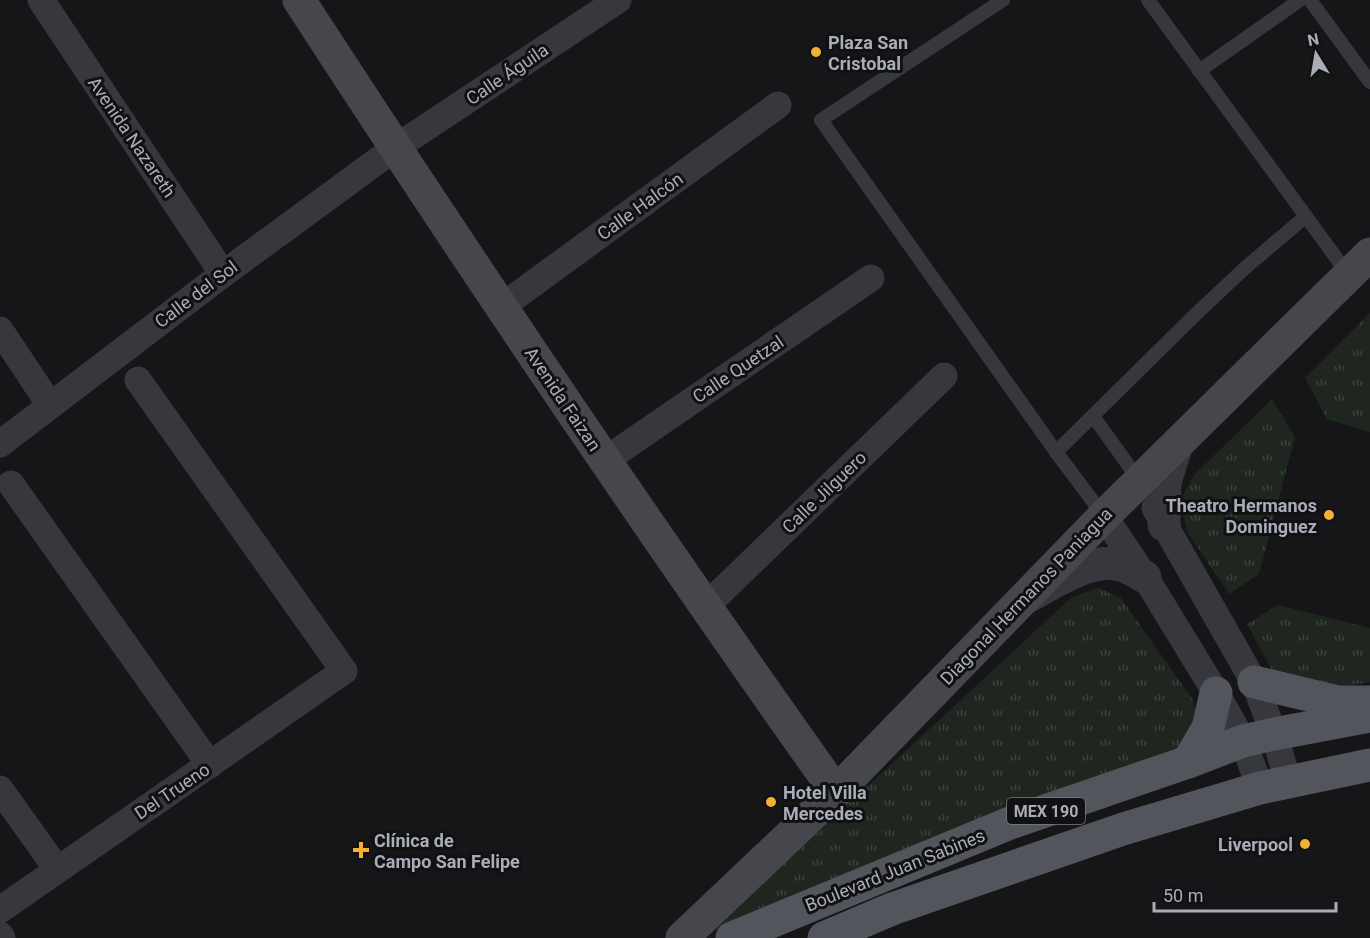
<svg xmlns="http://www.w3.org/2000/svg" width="1370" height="938" font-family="Roboto,sans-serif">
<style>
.grass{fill:url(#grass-tufts)}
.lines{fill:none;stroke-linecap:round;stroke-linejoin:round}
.service{stroke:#37383d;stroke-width:14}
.minor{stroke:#37383d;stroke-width:27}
.tertiary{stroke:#37383d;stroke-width:33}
.secondary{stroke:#45474d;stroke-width:33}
.primary{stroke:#53555c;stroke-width:33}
.poi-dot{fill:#f2b134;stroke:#111113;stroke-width:2}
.labels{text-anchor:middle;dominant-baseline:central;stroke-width:6;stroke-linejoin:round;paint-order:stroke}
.shield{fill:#111113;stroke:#7b7e86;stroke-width:1.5}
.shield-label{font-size:16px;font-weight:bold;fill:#a8adb8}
.poi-label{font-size:18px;font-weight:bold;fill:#a8adb8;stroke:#111113;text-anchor:start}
.street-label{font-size:18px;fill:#a8adb8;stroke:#111113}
</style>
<defs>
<pattern id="grass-tufts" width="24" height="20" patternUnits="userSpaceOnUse" patternTransform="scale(1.5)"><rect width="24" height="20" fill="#1e261f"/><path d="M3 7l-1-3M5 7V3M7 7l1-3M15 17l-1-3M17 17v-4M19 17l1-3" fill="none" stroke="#3c433d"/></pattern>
</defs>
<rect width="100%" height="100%" fill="#161618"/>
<!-- grass -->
<g class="grass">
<path d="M1370 313V432L1327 419 1305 378Z"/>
<path d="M1272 399 1295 437 1259 574 1229 594 1188 533 1182 512V497L1195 474Z"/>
<path d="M1098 588 1121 598 1193 700 1199 726 1186 753 710 932 1072 597Z"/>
<path d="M1278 605 1370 628V682L1339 687 1274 674 1247 624Z"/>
</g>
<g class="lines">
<!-- service -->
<g class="service">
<path d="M1003 0 821 120 1056 452 1104 516"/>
<path d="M1148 0 1348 274"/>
<path d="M1310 0 1370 82"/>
<path d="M1199 71 1300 0"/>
<path d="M1093 416 1139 480"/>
<path d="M1056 452 1198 312 1245 268 1305 217"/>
</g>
<!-- minor -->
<g class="minor">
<path d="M41 0 223 274"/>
<path d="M501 307 778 105"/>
<path d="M0 330 50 405"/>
<path d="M0 444 223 274 395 148 618 0"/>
<path d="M604 461 871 278"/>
<path d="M11 484 210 765"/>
<path d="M1155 508 1254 682 1274 734 1288 781"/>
<path d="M1104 516 1147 580 1216 693 1243 741 1260 788"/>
<path d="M705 607 944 376"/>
<path d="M0 789 57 869"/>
<path d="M0 910 344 671 138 380"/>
<path d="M0 935 2 938"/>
</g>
<!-- tertiary -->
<g class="tertiary">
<path d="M1164 525 1165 482 1176 447"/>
<path d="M1029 596C1056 582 1093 555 1124 566 1132 569 1139 574 1145 577"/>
</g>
<!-- secondary -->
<g class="secondary">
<path d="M299 0C473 268 651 532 836 792"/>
<path d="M682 938 836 792 1104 516 1370 254"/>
</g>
<!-- primary -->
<g class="primary">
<path d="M1254 682 1338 702H1370"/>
<path d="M1188 762 1208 728 1216 693"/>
<path d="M732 938 1010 823 1188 762 1243 741 1274 734 1370 716"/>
<path d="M824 938 892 909 1123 829 1260 788 1370 765"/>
</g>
</g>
<!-- markers -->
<g class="poi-dot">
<circle cx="816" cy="52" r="6"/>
<circle cx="1329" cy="515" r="6"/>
<circle cx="771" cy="802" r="6"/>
<circle cx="1305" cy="844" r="6"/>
<path d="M358 841h6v6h6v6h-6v6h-6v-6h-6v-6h6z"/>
</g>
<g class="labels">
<!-- shield labels -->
<rect class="shield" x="1007" y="798" width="78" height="26" rx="4.5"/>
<g class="shield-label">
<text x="1046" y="811">MEX 190</text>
</g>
<!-- poi labels -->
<g class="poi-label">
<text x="828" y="42">Plaza San<tspan x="828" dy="21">Cristobal</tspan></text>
<text x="1317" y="505" text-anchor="end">Theatro Hermanos<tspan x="1317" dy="21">Dominguez</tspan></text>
<text x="783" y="792">Hotel Villa<tspan x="783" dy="21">Mercedes</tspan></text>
<text x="374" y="840">Clínica de<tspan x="374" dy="21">Campo San Felipe</tspan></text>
<text x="1293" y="844" text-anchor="end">Liverpool</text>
</g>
<!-- street labels -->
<g class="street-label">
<text transform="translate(507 74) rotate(-34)">Calle Águila</text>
<text transform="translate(132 137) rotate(56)">Avenida Nazareth</text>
<text transform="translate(640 206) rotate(-36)">Calle Halcón</text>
<text transform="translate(196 294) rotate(-37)">Calle del Sol</text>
<text transform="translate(738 369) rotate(-34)">Calle Quetzal</text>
<text transform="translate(563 399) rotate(56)">Avenida Faizan</text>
<text transform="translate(824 492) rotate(-44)">Calle Jilguero</text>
<text transform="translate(1026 596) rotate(-46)">Diagonal Hermanos Paniagua</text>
<text transform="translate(172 791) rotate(-34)">Del Trueno</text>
<text transform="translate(895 870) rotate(-22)">Boulevard Juan Sabines</text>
</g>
</g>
<!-- north arrow -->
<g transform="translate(1316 54) rotate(349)" stroke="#111113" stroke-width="4.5" paint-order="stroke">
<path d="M0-4.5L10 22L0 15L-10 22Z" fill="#a8adb8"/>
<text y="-9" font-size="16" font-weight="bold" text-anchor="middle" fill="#a8adb8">N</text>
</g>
<!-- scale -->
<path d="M1154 902v9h182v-9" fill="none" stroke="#a8adb8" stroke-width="3"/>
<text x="1163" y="902" font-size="18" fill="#a8adb8" stroke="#111113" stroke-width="4.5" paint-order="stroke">50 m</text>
</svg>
